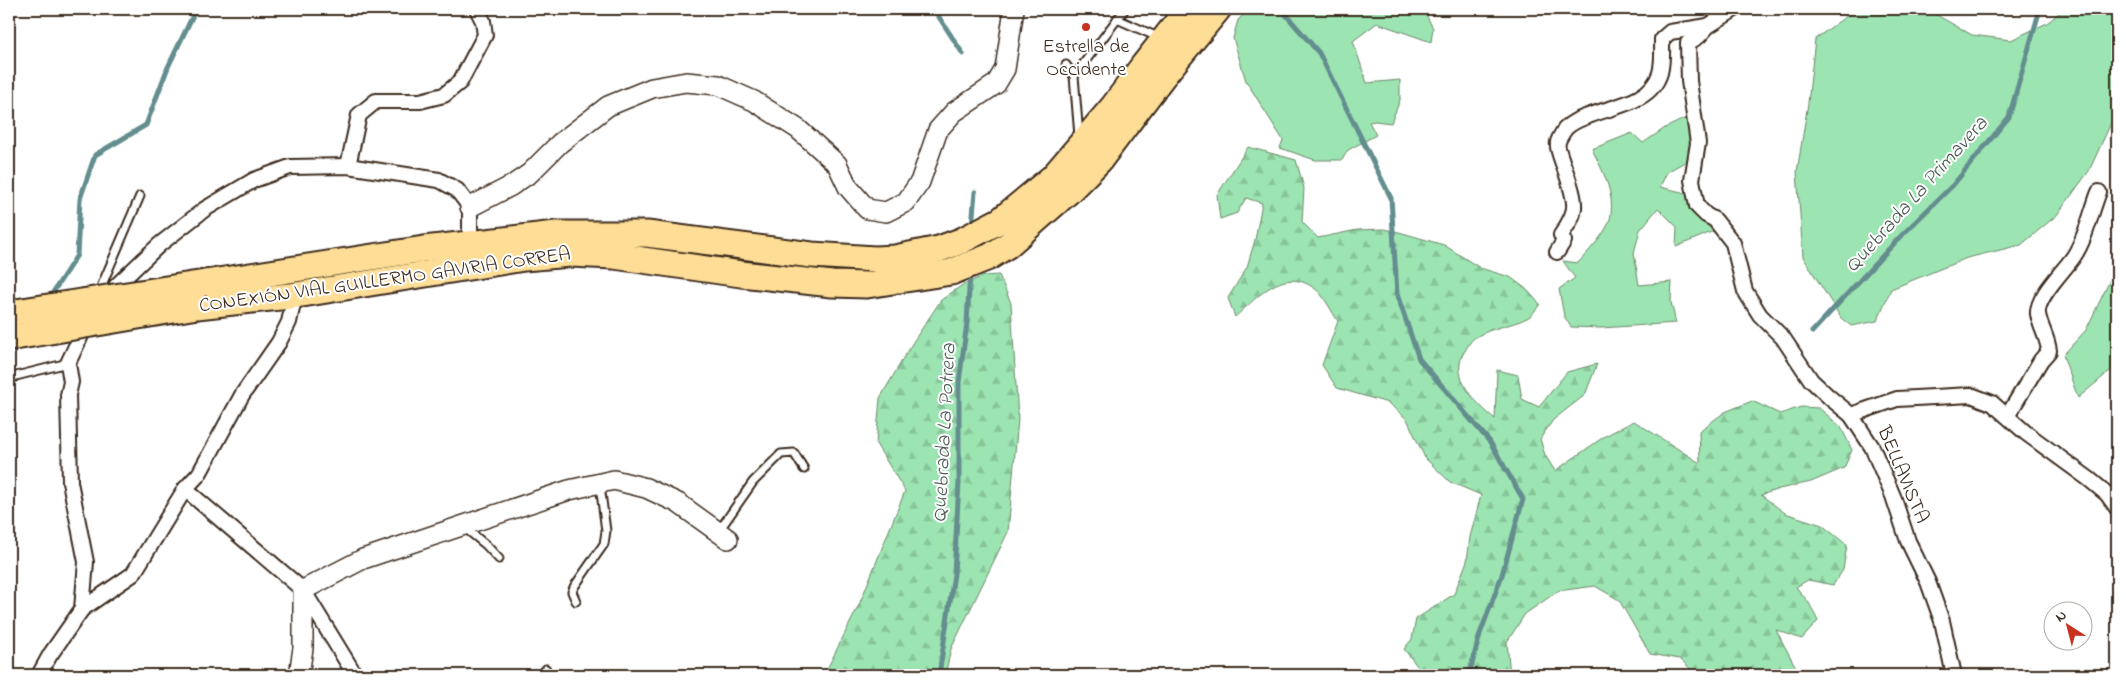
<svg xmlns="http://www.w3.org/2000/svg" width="2126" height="684" font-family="'Indie Flower',sans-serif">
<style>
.grass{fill:#9ce4b2;stroke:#6c8768}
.forest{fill:url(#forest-firs);stroke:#6c8768}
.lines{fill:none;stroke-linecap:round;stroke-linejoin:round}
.stream{stroke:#648d8e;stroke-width:5}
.lane-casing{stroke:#3b2a1e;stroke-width:11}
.street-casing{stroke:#3b2a1e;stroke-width:18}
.secondary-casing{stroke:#3b2a1e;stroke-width:22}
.highway-casing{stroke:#3b2a1e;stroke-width:29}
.lane{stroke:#fff;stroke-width:7}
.street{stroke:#fff;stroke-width:14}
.secondary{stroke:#fff;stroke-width:19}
.highway{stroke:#fedd96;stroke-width:25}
.highway-bridge-casing{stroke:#3b2a1e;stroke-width:29;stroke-linecap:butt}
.highway-bridge{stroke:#fedd96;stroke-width:25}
.poi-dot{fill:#c8321e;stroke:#fff;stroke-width:2}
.labels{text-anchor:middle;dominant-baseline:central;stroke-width:4;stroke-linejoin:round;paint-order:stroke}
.poi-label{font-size:20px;fill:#3b2a1e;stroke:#fff}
.street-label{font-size:20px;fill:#3b2a1e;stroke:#fff}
.water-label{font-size:21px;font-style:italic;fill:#4f5c56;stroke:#fff}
</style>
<defs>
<pattern id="forest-firs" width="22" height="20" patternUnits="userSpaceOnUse" patternTransform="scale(1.25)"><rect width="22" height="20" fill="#9ce4b2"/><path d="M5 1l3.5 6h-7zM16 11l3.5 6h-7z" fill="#87c499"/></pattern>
</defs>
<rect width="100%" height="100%" fill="#fff"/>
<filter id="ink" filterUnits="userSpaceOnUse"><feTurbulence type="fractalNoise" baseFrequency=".02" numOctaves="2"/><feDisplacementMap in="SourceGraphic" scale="10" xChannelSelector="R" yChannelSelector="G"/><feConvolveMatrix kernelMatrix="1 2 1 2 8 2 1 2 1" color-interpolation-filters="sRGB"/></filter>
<g filter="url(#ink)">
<!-- grass -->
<g class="grass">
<path d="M1249 9H1423L1433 28 1431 42 1377 23 1353 41 1367 83 1400 80V100L1391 123 1375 121 1369 122 1376 135 1348 150 1342 160H1315L1280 148 1283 140 1246 81 1233 38 1238 20Z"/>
<path d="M1856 9H1926L1972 35 2011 40 2047 23 2064 9H2117V110L2089 171 2057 215 2021 245 1967 258 1891 289 1877 321 1851 326 1841 318 1803 257 1797 172 1808 103 1815 39Z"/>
<path d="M1690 116V159L1667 172 1660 187 1686 193 1691 208 1716 230 1676 247 1677 227 1658 208 1640 230 1634 253 1639 285 1672 282 1671 302 1676 323 1601 328 1571 327 1564 316 1559 289 1575 278 1563 261 1578 263C1587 253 1607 232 1610 219 1616 194 1602 170 1592 149L1632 133 1643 143 1665 128Z"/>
<path d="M2110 280 2117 281V365L2078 398 2063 355 2086 330Z"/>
</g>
<!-- forest -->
<g class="forest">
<path d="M1248 147 1296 160 1304 188 1302 222 1318 238 1357 230 1384 229 1399 232 1444 245 1480 268 1510 277 1525 288 1540 304C1537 308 1532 316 1527 318 1511 326 1492 327 1476 337 1472 339 1469 344 1466 349 1447 376 1475 402 1495 419L1497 370 1518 375 1522 399 1539 407 1567 372 1597 364 1585 395 1553 420 1540 439 1545 455 1555 471 1605 436 1634 421 1700 463 1699 431 1725 412 1752 401 1780 414 1801 407 1819 408 1841 427 1852 450 1844 468 1811 482 1779 489 1761 495 1785 513 1822 525 1847 545 1843 570 1833 585 1808 580 1796 587 1809 603 1818 621 1802 639 1776 630 1800 675H1697L1680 659 1650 654 1619 600 1595 586 1558 591 1525 614 1507 642 1510 675H1424L1404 649 1412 639 1416 619 1454 594 1467 561 1470 537 1481 495 1450 482 1425 458 1407 419 1388 403 1337 388 1322 365 1338 321C1332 312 1326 300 1319 292 1286 263 1261 294 1235 317L1228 298 1247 267 1255 240 1262 203 1246 198 1237 213 1220 219 1217 195Z"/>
<path d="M999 275 1011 303 1018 419 1008 532 951 649 945 675H824L859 605 905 491 876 444 880 398 913 342 941 300 961 286 983 276Z"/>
</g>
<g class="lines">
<!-- stream -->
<g class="stream">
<path d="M938 9 937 14 963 54"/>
<path d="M1281 9 1319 53 1391 198 1397 294 1419 359 1490 442 1523 499 1502 575 1480 634 1469 675"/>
<path d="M972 227 975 192"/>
<path d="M48 300 77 255 80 199 95 155 146 125 168 67 196 9"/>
<path d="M1812 332 1900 237 1953 185 2009 117 2040 9"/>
<path d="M9 358 18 344"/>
<path d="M939 675 954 574 959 482V382L967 323 970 273"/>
</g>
<defs>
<g id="lane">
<path d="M1117 19 1160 38"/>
<path d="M1066 65 1074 76"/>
<path d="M1079 136 1074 76 1125 9"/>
<path d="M98 294 140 196"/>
<path d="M9 381 16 376 68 363 69 361"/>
<path d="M465 528 486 545 499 559"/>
<path d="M718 532 753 482 781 454 794 453 804 469"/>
<path d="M576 601 572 592 574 587 604 544 606 531 600 485"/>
<path d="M541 675 546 669"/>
</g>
<g id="street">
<path d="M1735 9 1708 26 1699 36 1688 43 1689 81 1698 143 1692 180 1697 206 1706 215 1715 220 1733 243 1745 291 1760 315 1783 338 1811 380 1829 397 1851 415"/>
<path d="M348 166 359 115 376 101H420L444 95 460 82 485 35 483 21 477 9"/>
<path d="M1557 252 1564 241 1561 235C1567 226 1573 218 1574 208 1576 189 1555 151 1558 142 1559 138 1563 132 1565 129 1571 122 1580 119 1588 116 1613 106 1651 103 1660 73 1663 62 1662 50 1662 39L1670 32 1708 26"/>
<path d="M107 298 117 285 159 245 205 209 254 180 290 167 348 166 439 180 457 190 470 207V244"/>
<path d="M2008 415 2041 360 2049 351C2048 338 2040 327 2038 314 2036 297 2065 270 2074 256 2086 238 2091 212 2099 192"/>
<path d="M185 489 303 590 355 675"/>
<path d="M82 609 133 574 185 489 199 474 242 395 279 342 289 322 295 295"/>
<path d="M39 675 50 655 82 609 86 562 70 482 68 395 71 382 68 363 87 323"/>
<path d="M1954 675 1942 621 1928 582 1908 541 1893 496 1872 447 1851 415 1897 399 1971 395 1992 403 2026 433 2089 479 2107 494 2117 508"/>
</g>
<g id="secondary">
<path d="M470 207 511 186 530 173 560 143 608 106 652 88 686 82 718 85 754 101 798 129 837 164 848 187 867 209 886 212 906 202 920 182 938 130 954 112 996 84 1005 69 1014 9"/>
<path d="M299 675 303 648V590L363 559 569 490 614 480 646 488 678 503 728 539"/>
</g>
<g id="highway">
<path d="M205 283 424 249 556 234H647L812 255 875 259 895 258 939 249 961 241 1001 220 1053 177 1113 107 1143 66 1188 9"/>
<path d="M197 306 290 296 524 258 570 254 614 256 741 274 832 284 867 285 951 272 989 257 1008 245 1068 192 1099 161 1163 76 1218 9"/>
</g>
</defs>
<!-- lane casing -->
<use href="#lane" class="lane-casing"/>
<!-- street casing -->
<use href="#street" class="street-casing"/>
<!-- secondary casing -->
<use href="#secondary" class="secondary-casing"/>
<!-- highway casing -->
<use href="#highway" class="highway-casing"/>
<!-- lane -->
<use href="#lane" class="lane"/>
<!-- street -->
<use href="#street" class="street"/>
<!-- secondary -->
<use href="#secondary" class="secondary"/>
<!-- highway -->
<use href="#highway" class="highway"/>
<defs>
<g id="highway-bridge">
<path d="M9 313 205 283"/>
<path d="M9 338 197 306"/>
</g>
</defs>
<!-- highway-bridge casing -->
<use href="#highway-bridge" class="highway-bridge-casing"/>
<!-- highway-bridge -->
<use href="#highway-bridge" class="highway-bridge"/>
</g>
</g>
<!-- markers -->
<circle class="poi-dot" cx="1086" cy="27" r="5"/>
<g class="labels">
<!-- poi labels -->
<g class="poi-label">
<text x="1086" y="47">Estrella de<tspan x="1086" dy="23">Occidente</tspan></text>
</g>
<!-- street labels -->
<g class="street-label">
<text transform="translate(385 281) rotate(-8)">CONEXIÓN VIAL GUILLERMO GAVIRIA CORREA</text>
<text transform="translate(1902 475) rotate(67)">BELLAVISTA</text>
</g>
<!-- water labels -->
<g class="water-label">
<text transform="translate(1917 195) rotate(-48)">Quebrada La Primavera</text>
<text transform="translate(945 433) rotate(-87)">Quebrada La Potrera</text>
</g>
</g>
<!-- margin -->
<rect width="2126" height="684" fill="none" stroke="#fff" stroke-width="30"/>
<rect x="15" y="15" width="2096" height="654" fill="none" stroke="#3b2a1e" stroke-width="2" filter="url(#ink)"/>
<!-- north arrow -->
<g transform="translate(2068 626) rotate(324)"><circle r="24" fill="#ffffff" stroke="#b1aaa5"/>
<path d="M0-4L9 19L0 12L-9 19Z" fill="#c8321e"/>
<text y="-8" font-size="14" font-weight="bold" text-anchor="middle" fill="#3b2a1e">N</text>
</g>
</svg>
